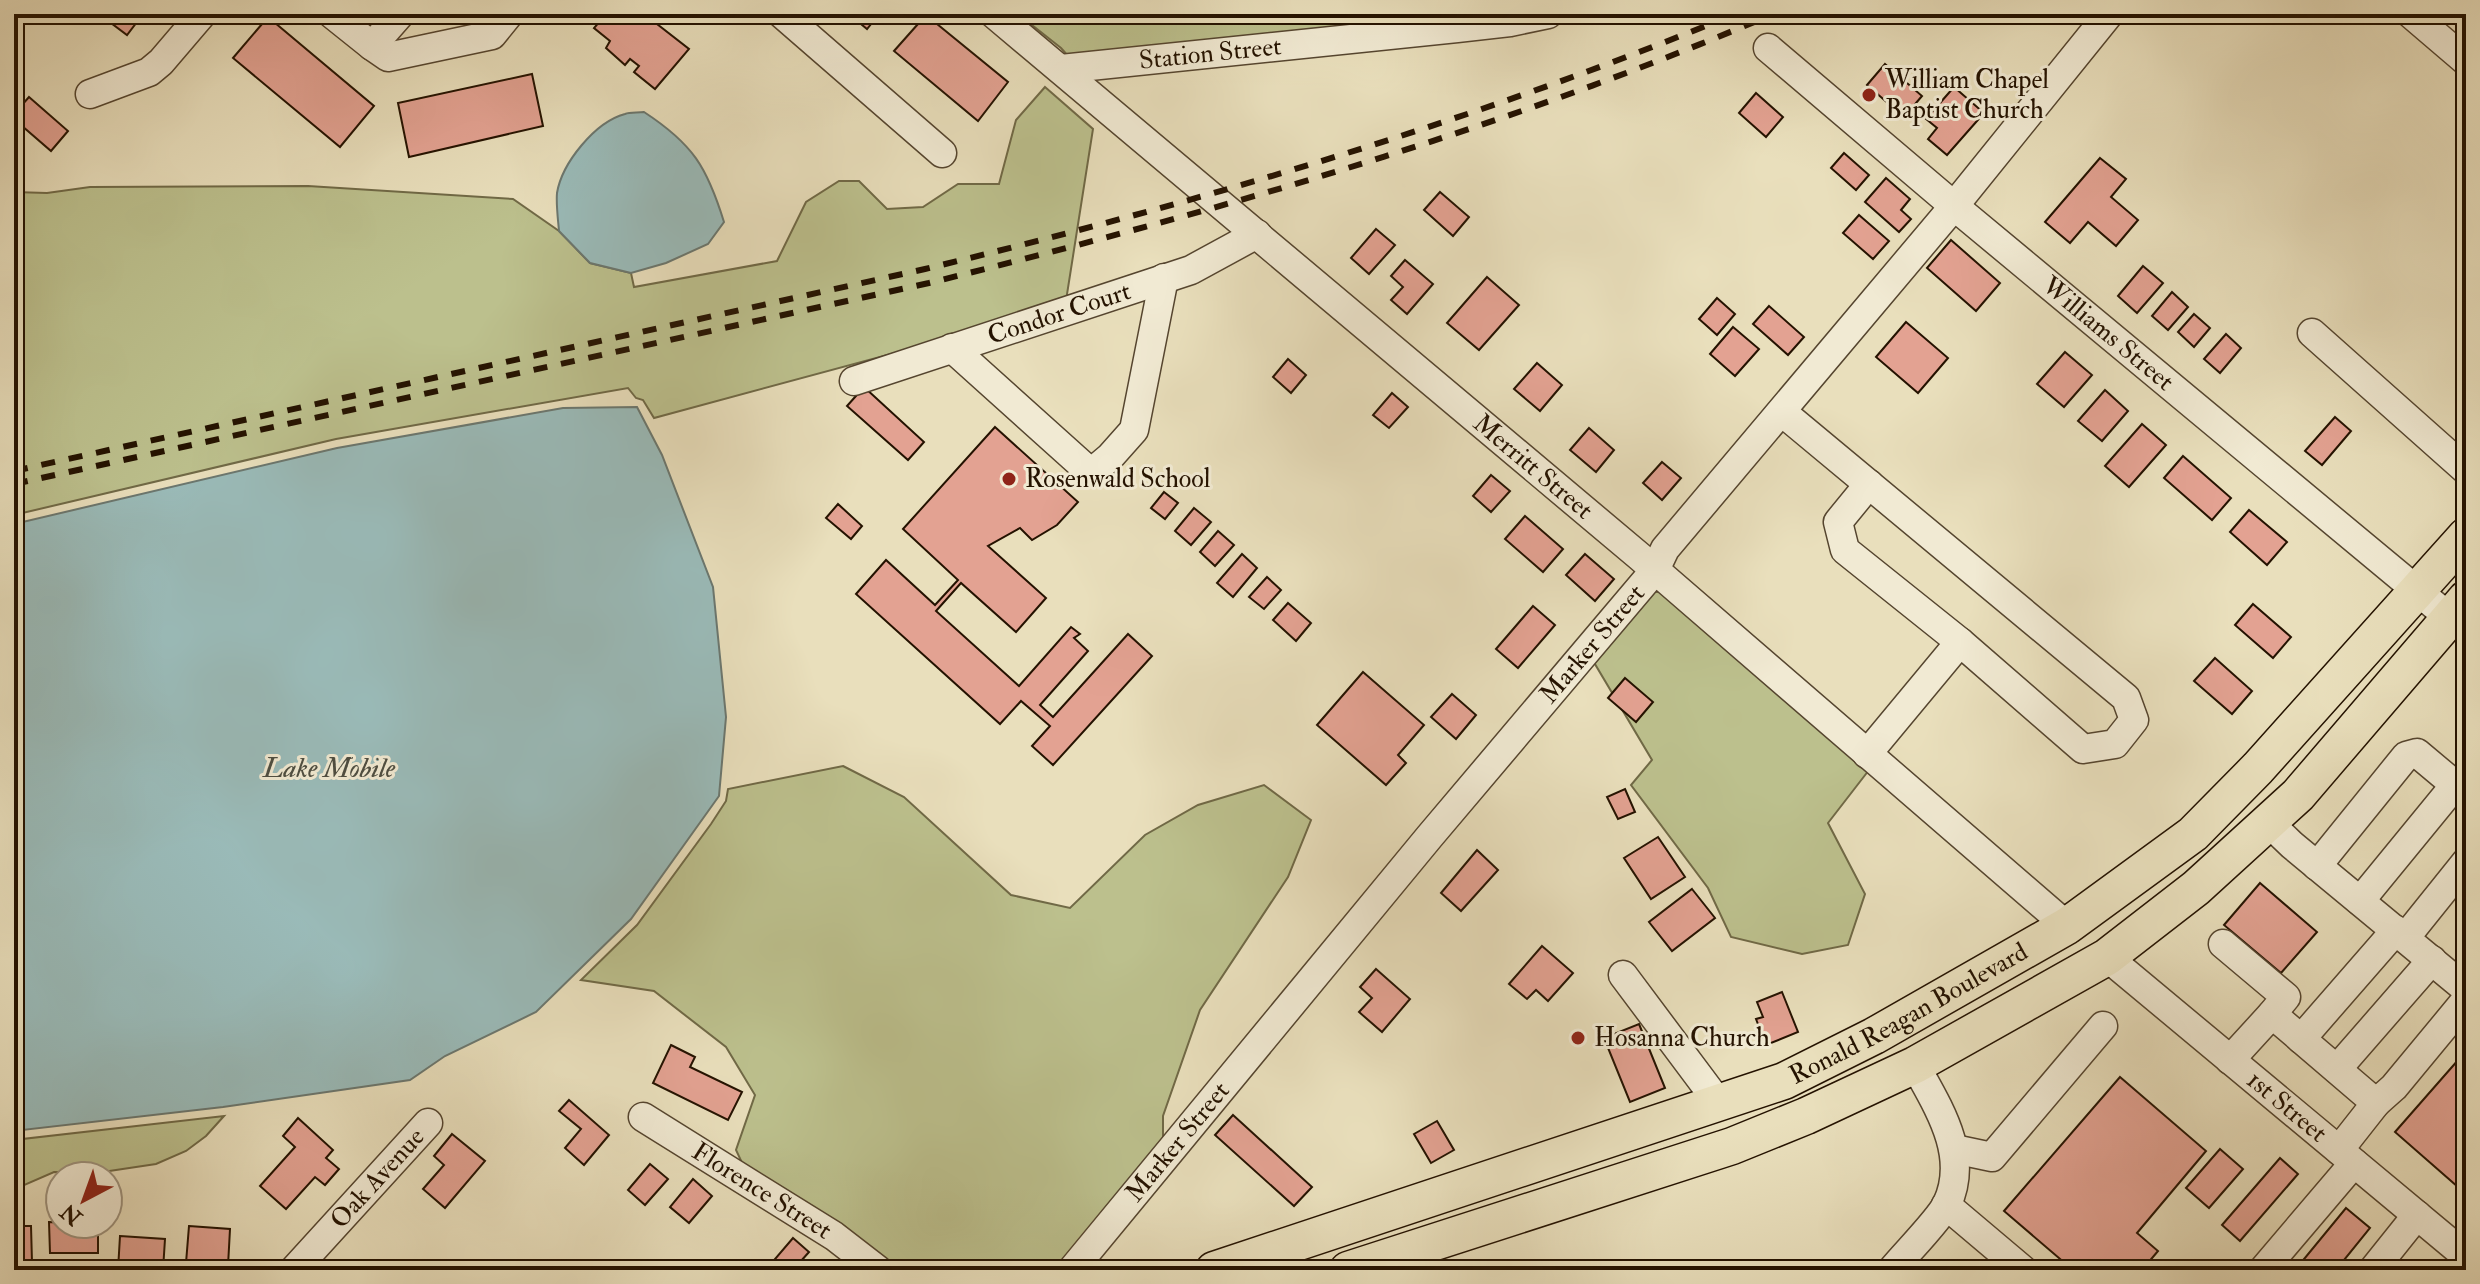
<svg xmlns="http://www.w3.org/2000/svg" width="2480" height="1284" font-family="'IM FELL Double Pica',serif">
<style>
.green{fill:#bcc08d;stroke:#706946;stroke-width:2}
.water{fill:#9abbb9;stroke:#6b776f;stroke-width:2}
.building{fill:#e3a292;stroke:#241200;stroke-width:2}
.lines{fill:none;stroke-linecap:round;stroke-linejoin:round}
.minor-casing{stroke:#55452f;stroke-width:31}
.major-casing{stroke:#241200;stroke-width:39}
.minor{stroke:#f1ead3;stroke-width:28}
.major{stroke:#e9dfbc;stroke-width:36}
.rail{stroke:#241200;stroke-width:6;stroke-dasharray:14 14;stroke-linecap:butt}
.poi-dot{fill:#8f2418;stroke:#f1ead3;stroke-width:3}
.labels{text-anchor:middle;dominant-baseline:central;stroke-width:6;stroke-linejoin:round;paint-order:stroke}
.street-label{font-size:26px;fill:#241200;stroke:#f1ead3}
.poi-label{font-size:26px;fill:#241200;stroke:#f1ead3;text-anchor:start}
.water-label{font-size:28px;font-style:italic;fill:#4d4d41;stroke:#f1ead3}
</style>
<rect width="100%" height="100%" fill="#e9dfbc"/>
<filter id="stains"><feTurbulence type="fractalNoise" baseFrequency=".0025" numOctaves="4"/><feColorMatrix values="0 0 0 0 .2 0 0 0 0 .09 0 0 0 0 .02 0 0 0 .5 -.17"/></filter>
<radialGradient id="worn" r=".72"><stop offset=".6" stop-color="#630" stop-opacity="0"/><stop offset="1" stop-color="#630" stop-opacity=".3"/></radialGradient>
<!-- green -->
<g class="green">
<path d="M1018 14H1485L1069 57 1061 48Z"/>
<path d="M1045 87 1093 129 1065 307 654 418 643 400 636 398 628 388 336 439 14 515V192L47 193 90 187 308 186 513 199 559 231 590 263 631 273 634 287 777 261 806 202 839 181H859L887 209 923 207 958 184H999L1016 120Z"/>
<path d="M1652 592H1662L1869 770 1828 823 1865 894 1848 945 1802 954 1731 937 1708 888 1631 785 1652 760 1592 659Z"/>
<path d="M843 766 904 797 1011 895 1070 908 1145 835 1198 805 1264 785 1311 820 1288 877 1200 1010 1163 1116V1143L1061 1270H896L841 1227 744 1167 736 1150 755 1095 726 1047 654 991 581 980 637 925 711 824 726 801 728 789Z"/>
<path d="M224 1116 206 1136 186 1151 156 1164 96 1173 54 1172 24 1185 14 1194V1140Z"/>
</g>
<!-- water -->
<g class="water">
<path d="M644 112C693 144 707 167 724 222L708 244 666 263 631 273 590 263 559 231C558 219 556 205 557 193 562 163 595 122 625 114 630 112 638 113 644 112Z"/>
<path d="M637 407 662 455 713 587 726 717 719 796 631 919 536 1012 445 1056 410 1080 223 1107 14 1131V524L337 448 563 408Z"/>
</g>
<!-- building -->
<g class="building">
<path d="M99 14H143L127 35Z"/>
<path d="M606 14H654L660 19 657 24 689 49 655 89 634 72 639 66 630 59 625 65 606 48 610 41 594 28Z"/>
<path d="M849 14H879L867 29Z"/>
<path d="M1196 14H1235L1236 17 1198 23Z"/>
<path d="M926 15 1008 82 978 121 894 51Z"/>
<path d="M268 17 374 106 340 147 233 58Z"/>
<path d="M1885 64 1922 96 1904 117 1867 85Z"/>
<path d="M532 74 543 126 409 157 398 103Z"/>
<path d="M1954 87 1984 113 1947 155 1928 139 1937 128 1926 119Z"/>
<path d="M1756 93 1783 117 1766 137 1739 113Z"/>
<path d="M29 97 68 131 51 151 14 119V114Z"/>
<path d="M1844 153 1869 175 1856 190 1831 168Z"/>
<path d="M2100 158 2126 179 2111 197 2138 220 2116 246 2088 222 2070 243 2045 222Z"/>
<path d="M1886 178 1910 199 1901 210 1911 219 1899 232 1865 202Z"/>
<path d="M1440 192 1469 217 1453 236 1424 210Z"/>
<path d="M1859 215 1889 241 1873 259 1843 233Z"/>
<path d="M1376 229 1395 245 1369 274 1351 258Z"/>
<path d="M1951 240 2000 283 1976 311 1927 268Z"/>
<path d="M1405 260 1433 284 1407 314 1391 300 1403 287 1391 276Z"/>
<path d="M2143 266 2163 283 2137 313 2118 296Z"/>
<path d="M1487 277 1519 305 1479 350 1447 323Z"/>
<path d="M2172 292 2188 307 2168 330 2152 316Z"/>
<path d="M1717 298 1735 314 1717 335 1699 319Z"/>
<path d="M1769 306 1804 337 1788 355 1753 324Z"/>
<path d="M2194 314 2210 328 2194 347 2178 332Z"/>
<path d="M1906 322 1948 358 1918 393 1876 357Z"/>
<path d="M1733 327 1759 349 1735 376 1710 354Z"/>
<path d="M2226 334 2241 348 2220 373 2204 359Z"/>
<path d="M2065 352 2092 375 2064 407 2037 384Z"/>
<path d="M1288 359 1306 375 1291 393 1273 377Z"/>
<path d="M1537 363 1562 385 1540 411 1514 389Z"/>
<path d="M864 387 924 442 908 460 847 406Z"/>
<path d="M2105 390 2128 411 2102 441 2078 421Z"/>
<path d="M1392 393 1408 407 1389 428 1373 415Z"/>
<path d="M2335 417 2351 431 2322 465 2305 451Z"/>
<path d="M2142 424 2166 445 2129 487 2105 466Z"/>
<path d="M995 427 1078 502 1057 525 1032 540 1020 528 988 546 1046 598 1016 632 961 583 936 611 1019 686 1071 627 1080 634 1074 638 1088 651 1040 705 1053 717 1128 634 1152 656 1053 765 1032 746 1050 726 1021 701 1000 724 856 594 886 560 935 605 958 580 903 529Z"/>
<path d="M1589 428 1614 450 1596 472 1570 450Z"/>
<path d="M2183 456 2231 498 2212 520 2164 478Z"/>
<path d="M1662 462 1681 478 1662 500 1643 483Z"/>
<path d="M1491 475 1510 491 1491 512 1473 496Z"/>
<path d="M1164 492 1178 503 1165 519 1151 508Z"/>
<path d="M838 504 862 526 851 539 826 518Z"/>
<path d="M1194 508 1211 522 1191 545 1175 531Z"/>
<path d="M2249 510 2287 542 2267 565 2230 532Z"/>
<path d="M1525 516 1563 549 1543 572 1505 539Z"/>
<path d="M1218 531 1234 545 1215 566 1200 552Z"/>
<path d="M1242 554 1257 568 1233 597 1217 583Z"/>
<path d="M1585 554 1614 579 1595 601 1566 575Z"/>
<path d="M1267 577 1281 590 1264 609 1249 597Z"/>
<path d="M1288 603 1311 623 1296 641 1273 620Z"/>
<path d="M2253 604 2291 637 2273 658 2235 625Z"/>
<path d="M1533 606 1555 625 1518 668 1496 649Z"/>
<path d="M2215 658 2252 691 2232 714 2194 681Z"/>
<path d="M1363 672 1424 725 1398 755 1406 763 1386 785 1317 725Z"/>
<path d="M1625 678 1653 702 1636 722 1608 698Z"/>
<path d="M1452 694 1476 715 1456 739 1431 717Z"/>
<path d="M1625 789 1635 812 1618 819 1607 797Z"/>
<path d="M1658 837 1685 877 1651 899 1624 858Z"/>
<path d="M1477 850 1498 870 1461 911 1441 893Z"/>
<path d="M2260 883 2317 932 2281 973 2224 925Z"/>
<path d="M1692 889 1715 918 1672 951 1649 922Z"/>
<path d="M1542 946 1573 973 1548 1001 1536 990 1527 999 1509 984Z"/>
<path d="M1376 969 1410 999 1382 1032 1359 1012 1372 998 1360 987Z"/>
<path d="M1782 992 1798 1032 1766 1045 1756 1019 1763 1017 1757 1002Z"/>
<path d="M1639 1024 1665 1088 1630 1102 1604 1038Z"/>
<path d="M671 1045 695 1057 690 1067 742 1092 728 1120 653 1083Z"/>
<path d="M2466 1051V1194L2395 1132Z"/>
<path d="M2120 1077 2206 1151 2137 1233 2158 1251 2142 1270H2125L2115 1262 2107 1270H2073L2004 1211Z"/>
<path d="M569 1100 609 1135 584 1165 565 1148 581 1129 559 1111Z"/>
<path d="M1233 1115 1312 1187 1294 1206 1215 1135Z"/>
<path d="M298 1118 333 1150 326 1158 339 1169 325 1185 315 1177 286 1209 260 1186 295 1147 283 1136Z"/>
<path d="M1437 1121 1454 1150 1431 1163 1414 1134Z"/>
<path d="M452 1134 485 1161 445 1208 423 1189 444 1165 434 1156Z"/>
<path d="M2220 1149 2243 1169 2209 1208 2186 1188Z"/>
<path d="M2280 1158 2298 1174 2240 1241 2222 1225Z"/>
<path d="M650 1164 668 1179 645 1205 628 1190Z"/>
<path d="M693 1179 712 1196 689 1223 670 1207Z"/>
<path d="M2346 1208 2370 1228 2336 1270H2295Z"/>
<path d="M49 1222 98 1224V1253H50Z"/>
<path d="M14 1226H31L32 1262 14 1263Z"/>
<path d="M189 1226 230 1229 228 1266 186 1263Z"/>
<path d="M120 1236 165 1239 163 1270H118Z"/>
<path d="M793 1238 809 1252 793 1270H774L769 1266Z"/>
</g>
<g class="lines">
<defs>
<g id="minor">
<path d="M332 14 372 46 400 14"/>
<path d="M782 14 942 153"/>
<path id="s1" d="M994 14 1639 556 2067 926"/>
<path d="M2411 14 2466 61"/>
<path d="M372 46 388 57 492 35 509 14"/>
<path id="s2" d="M1768 48 1954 206 2450 618"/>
<path id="s3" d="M1061 69 1457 28 1510 22 1548 14"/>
<path d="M90 94 149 72 161 62 202 14"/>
<path d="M2312 333 2466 470"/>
<path d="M952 348 1091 473 1110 457 1134 430 1164 278"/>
<path id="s4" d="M854 381 1191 270 1257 234"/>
<path d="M1782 412 2126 698 2134 720 2115 744 2083 749 1960 642 1867 754"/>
<path d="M1869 484 1838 522 1845 550 1960 642"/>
<path d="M2268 822 2292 845 2466 989"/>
<path d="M2317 866 2406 756 2417 753 2466 794"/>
<path d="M2360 901 2455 785"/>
<path d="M2405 938 2466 862"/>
<path d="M2223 944 2286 997 2272 1014"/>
<path id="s5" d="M2107 957 2466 1256"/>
<path d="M1623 975 1718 1102"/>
<path d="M2301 1039 2396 930"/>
<path d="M2230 1060 2272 1014 2376 1103 2339 1150"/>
<path d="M2337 1069 2432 960"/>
<path d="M2376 1103 2394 1087 2466 1000"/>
<path id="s6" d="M643 1117 834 1236 878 1270"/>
<path d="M1954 1149 1992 1157 2103 1026"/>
<path d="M1946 1205 2023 1270"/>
<path id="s7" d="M294 1270 428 1123"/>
<path id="s8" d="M1072 1270 1430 836 1655 570 1665 549 1954 206 2109 14"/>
<path d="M1892 1270C1905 1254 1939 1220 1947 1204 1970 1155 1938 1107 1915 1065"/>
<path d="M2263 1270 2354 1163"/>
<path d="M2373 1270 2417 1215"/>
</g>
<g id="major">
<path id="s9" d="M1214 1270 1784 1081 1874 1036 2067 926 2193 834 2258 768 2466 536"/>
<path d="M1348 1270 1732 1146 1806 1116 1915 1065 2107 957 2196 888 2298 795 2466 599"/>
</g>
</defs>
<!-- minor casing -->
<use href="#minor" class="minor-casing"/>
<!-- major casing -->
<use href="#major" class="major-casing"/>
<!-- minor -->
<use href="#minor" class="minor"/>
<!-- major -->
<use href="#major" class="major"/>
<!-- rail -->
<g class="rail">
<path d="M14 471 925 269C1201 202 1472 122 1735 14"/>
<path d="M14 484 929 283C1215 212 1501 130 1773 14"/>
</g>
</g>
<!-- markers -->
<g class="poi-dot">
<circle cx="1869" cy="95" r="8"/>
<circle cx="1009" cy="479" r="8"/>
<circle cx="1578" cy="1038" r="8"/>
</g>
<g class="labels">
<!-- street labels -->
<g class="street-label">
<text stroke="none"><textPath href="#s3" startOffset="150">Station Street</textPath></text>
<text stroke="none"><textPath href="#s4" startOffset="216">Condor Court</textPath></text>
<text stroke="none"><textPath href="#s2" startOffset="444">Williams Street</textPath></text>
<text stroke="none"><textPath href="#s1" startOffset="704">Merritt Street</textPath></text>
<text stroke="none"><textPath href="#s8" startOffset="814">Marker Street</textPath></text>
<text stroke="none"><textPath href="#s9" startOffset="742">Ronald Reagan Boulevard</textPath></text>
<text stroke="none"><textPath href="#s5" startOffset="234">1st Street</textPath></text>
<text stroke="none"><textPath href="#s8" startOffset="166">Marker Street</textPath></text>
<text stroke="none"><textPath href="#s7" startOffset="124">Oak Avenue</textPath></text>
<text stroke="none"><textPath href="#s6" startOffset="140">Florence Street</textPath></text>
</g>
<!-- poi labels -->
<g class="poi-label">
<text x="1885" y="80">William Chapel<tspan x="1885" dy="30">Baptist Church</tspan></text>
<text x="1025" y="479">Rosenwald School</text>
<text x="1594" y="1038">Hosanna Church</text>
</g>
<!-- water labels -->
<g class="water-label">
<text x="329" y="768">Lake Mobile</text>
</g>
</g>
<!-- margin -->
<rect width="2480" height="1284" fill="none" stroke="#e9dfbc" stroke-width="48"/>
<rect x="16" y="16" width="2448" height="1252" fill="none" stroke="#241200" stroke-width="4"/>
<rect x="24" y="24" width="2432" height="1236" fill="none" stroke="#241200" stroke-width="2"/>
<!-- north arrow -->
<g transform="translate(84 1200) rotate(221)"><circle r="38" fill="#f1ead3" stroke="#9f947f" stroke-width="2"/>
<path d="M0-6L14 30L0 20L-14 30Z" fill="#8f2418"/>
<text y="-12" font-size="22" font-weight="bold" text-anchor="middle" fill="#241200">N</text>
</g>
<rect width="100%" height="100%" filter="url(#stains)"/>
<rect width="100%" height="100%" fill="url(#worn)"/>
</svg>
